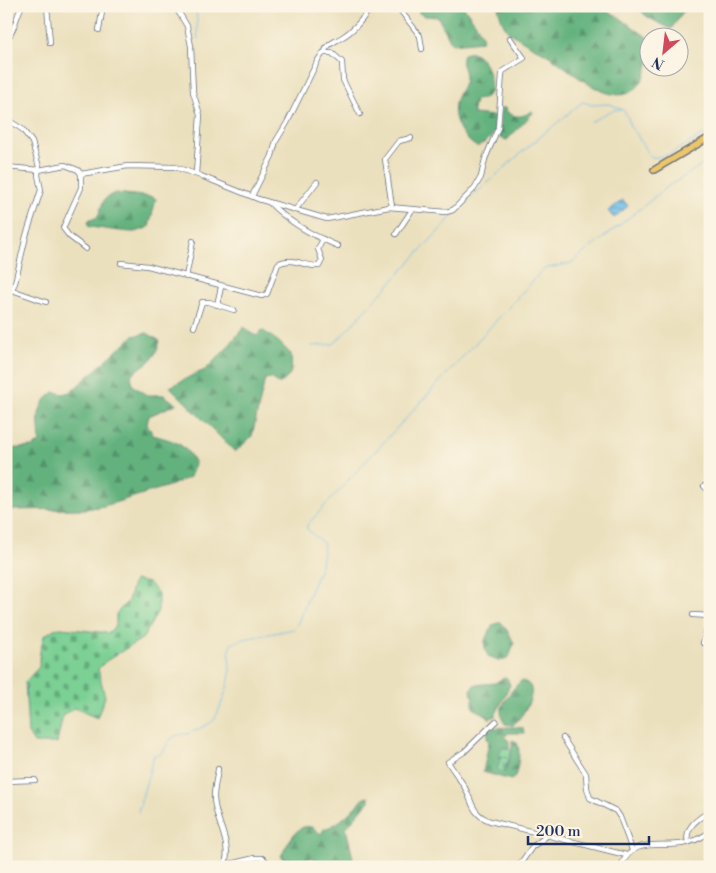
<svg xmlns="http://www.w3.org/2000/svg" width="716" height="873" font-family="'Libre Bodoni',serif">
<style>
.forest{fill:url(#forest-firs);stroke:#40706e}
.cemetery{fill:url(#cemetery-stones);stroke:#4b8079}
.water{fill:url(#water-rules);stroke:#4476a2}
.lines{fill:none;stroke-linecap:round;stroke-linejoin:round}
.stream{stroke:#6cbde7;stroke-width:1}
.minor-casing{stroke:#646d7f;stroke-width:6}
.major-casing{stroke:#646d7f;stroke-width:8}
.minor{stroke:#fff;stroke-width:4.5}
.major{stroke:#ecc669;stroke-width:5.5}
</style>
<defs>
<pattern id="forest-firs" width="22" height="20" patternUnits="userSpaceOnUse" patternTransform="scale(1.25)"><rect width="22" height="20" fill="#64b27e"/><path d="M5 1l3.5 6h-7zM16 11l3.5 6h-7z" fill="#52916a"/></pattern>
<pattern id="cemetery-stones" width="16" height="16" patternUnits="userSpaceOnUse" patternTransform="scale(1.25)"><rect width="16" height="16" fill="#7bd094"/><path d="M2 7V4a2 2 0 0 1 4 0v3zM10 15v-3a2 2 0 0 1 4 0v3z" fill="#64a97c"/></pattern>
<pattern id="water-rules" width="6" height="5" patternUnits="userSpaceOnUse" patternTransform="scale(1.25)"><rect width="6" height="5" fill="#6cbde7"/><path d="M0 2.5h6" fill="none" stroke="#589abe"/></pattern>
</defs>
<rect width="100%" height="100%" fill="#fcf5e5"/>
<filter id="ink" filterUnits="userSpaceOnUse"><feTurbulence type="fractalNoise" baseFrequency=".02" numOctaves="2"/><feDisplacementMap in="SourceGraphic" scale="10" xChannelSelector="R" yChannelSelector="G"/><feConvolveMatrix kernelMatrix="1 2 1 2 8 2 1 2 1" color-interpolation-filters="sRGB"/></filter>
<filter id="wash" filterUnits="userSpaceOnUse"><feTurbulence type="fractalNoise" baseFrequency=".0096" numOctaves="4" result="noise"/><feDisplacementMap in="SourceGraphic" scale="20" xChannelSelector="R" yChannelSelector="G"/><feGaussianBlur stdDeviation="1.12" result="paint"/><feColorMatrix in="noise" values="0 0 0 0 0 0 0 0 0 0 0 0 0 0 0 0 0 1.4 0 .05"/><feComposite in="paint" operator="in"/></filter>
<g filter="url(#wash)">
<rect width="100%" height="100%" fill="#ebe0bd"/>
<!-- forest -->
<g class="forest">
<path d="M419 6H463L476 24 483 38 482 41 452 44 438 17 425 16 419 13Z"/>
<path d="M498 6H596L620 18 647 37C650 54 650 71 639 85 616 114 572 71 551 57 540 50 516 38 508 31 503 25 499 14 498 6Z"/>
<path d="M638 6H687L671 29C661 23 643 18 638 6Z"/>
<path d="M472 52C487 58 491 78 491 92L483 99 475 100 473 109V114L494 116C498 133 492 139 477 147 462 138 450 118 456 100 458 93 465 84 465 78 465 67 459 66 463 54Z"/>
<path d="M502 107 506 109 508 113C517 118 523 117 532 111L533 113 507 140 500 138V113Z"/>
<path d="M116 193 152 197 156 199 149 227C144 229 138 232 133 232 127 232 93 228 88 226V221L98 217C103 204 101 198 116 193Z"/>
<path d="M244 327 252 334 257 336 262 330 279 342 291 354C292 369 293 377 278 384L271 378 265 379 252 436 235 452 170 387 193 375 205 370 227 348Z"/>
<path d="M147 333 160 341C154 363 146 362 131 375L133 386 148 395H164L176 404 149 416 147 424 153 435C174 441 186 443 195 464L190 477 172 485 104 506 85 509 6 510V449L33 447 40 442C39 419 34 407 54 392L63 394 72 391 133 336Z"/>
<path d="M501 622 510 635 514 644 509 657 500 661 488 656C481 642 486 637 493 625Z"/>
<path d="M503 678H507L510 685 495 716 489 719 485 714 473 708V699L471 690 474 685 495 683Z"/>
<path d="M521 681C544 684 523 717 513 725L505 724C503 721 501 716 501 712 502 702 513 688 521 681Z"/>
<path d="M513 727 523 728 524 733H508L505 737 509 741V749L502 747 507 758 497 769 505 772 512 750V740L517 742C521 754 518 765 515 777L511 780 483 772 489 742 487 738 488 730 493 728Z"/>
<path d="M369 797V801L346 828 355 867H313L315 858H311L302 865 296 866 292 859H283L281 856C287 846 298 818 315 829 317 831 319 833 321 834L324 829C341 824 352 810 364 798Z"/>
</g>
<!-- cemetery -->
<g class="cemetery">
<path d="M134 580 149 583 158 593V611L143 638 106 661 98 669 105 697 97 718 74 708 63 715 57 743H34L28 733 25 682 39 667 40 651 44 636 54 629 61 628 109 633 116 625V614L128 601Z"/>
<path d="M502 747 512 750 504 772 497 770 501 757 507 758 499 755Z"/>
</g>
<!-- water -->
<path class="water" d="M623 200 628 206 614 218 608 211Z"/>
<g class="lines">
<!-- stream -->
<g class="stream">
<path d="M196 6 198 39"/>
<path d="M591 122C600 117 611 108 621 110"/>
<path d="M312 346 334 344 463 205 522 152 580 104 583 102 592 105 610 104 623 110 628 117 630 127 636 133 649 156 653 158 670 154 710 131"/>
<path d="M297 625 321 565 324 544 307 529V525L544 269 571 263 640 209 667 187 710 160"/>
<path d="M138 812 154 755C165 756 165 744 172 738 177 734 182 735 187 734 194 731 206 726 212 722 218 717 229 683 230 675 230 664 228 655 231 644L244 639 294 629"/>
</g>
</g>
</g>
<g filter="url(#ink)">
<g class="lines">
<defs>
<g id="minor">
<path d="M47 6 50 43"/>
<path d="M175 6 187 26 191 46 193 92 200 115 196 174"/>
<path d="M397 6 420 36 422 49"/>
<path d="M99 30 103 6"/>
<path d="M6 41C16 29 15 18 22 6"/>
<path d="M324 53C327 44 334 42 341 38 355 30 363 18 372 6"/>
<path d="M6 119 22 129 32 142 39 167 38 175 41 190 26 236 15 283 6 301"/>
<path d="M6 167 39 170 65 165 78 170 81 174V188L63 228 69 236 86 249"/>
<path d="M81 174 128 166 175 167 201 176 258 199 327 219 389 207 446 212 453 210 474 189 481 177 485 159 498 128 502 74 503 71 524 58 510 38"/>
<path d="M252 196 272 156 276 141 287 123 318 60 323 53H332L342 62 343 80 360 114"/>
<path d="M270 203C288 222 314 236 338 246"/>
<path d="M392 207 385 159 399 141 411 138"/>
<path d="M295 210 317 182"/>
<path d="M396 234 412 210"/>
<path d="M121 263 148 266 262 296 267 294 278 264C292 256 305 267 319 266L322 260 318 249 323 239"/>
<path d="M186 277 193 241"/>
<path d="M12 290 46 302"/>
<path d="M217 305 221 287"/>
<path d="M194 327 202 302H209L234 310"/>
<path d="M704 486 710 492"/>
<path d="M693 615 710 616"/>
<path d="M703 643 710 618"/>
<path d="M496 721 464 752 448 762C453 770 459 778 464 786 473 802 471 814 490 821L626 855"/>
<path d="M563 738 586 774 587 788 590 798 616 811 620 817 632 850"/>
<path d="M218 769C217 778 214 787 214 797 214 821 234 843 224 867"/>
<path d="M6 781 35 780"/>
<path d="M688 843C684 827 698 819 710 811"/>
<path d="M217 867 255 858H262L274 867"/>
<path d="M518 867 532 847 548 835"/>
<path d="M620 867C634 837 655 847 681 844 692 843 701 838 710 832"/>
</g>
<path id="major" d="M654 170 710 137"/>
</defs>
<!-- minor casing -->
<use href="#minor" class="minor-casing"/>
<!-- major casing -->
<use href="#major" class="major-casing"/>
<!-- minor -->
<use href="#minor" class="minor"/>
<!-- major -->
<use href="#major" class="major"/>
</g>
</g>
<!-- margin -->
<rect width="716" height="873" fill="none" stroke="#fcf5e5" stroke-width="25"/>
<!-- north arrow -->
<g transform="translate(664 52) rotate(208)"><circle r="24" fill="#fcf5e5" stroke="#a2a6af"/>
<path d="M0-4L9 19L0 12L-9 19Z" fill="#d1495b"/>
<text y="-8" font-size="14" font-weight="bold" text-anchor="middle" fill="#1b2f5e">N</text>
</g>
<!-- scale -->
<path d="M528 836v8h121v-8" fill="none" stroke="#1b2f5e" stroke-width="2.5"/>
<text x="536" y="836" font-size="15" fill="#1b2f5e" stroke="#fcf5e5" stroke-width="4" paint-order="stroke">200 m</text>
</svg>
